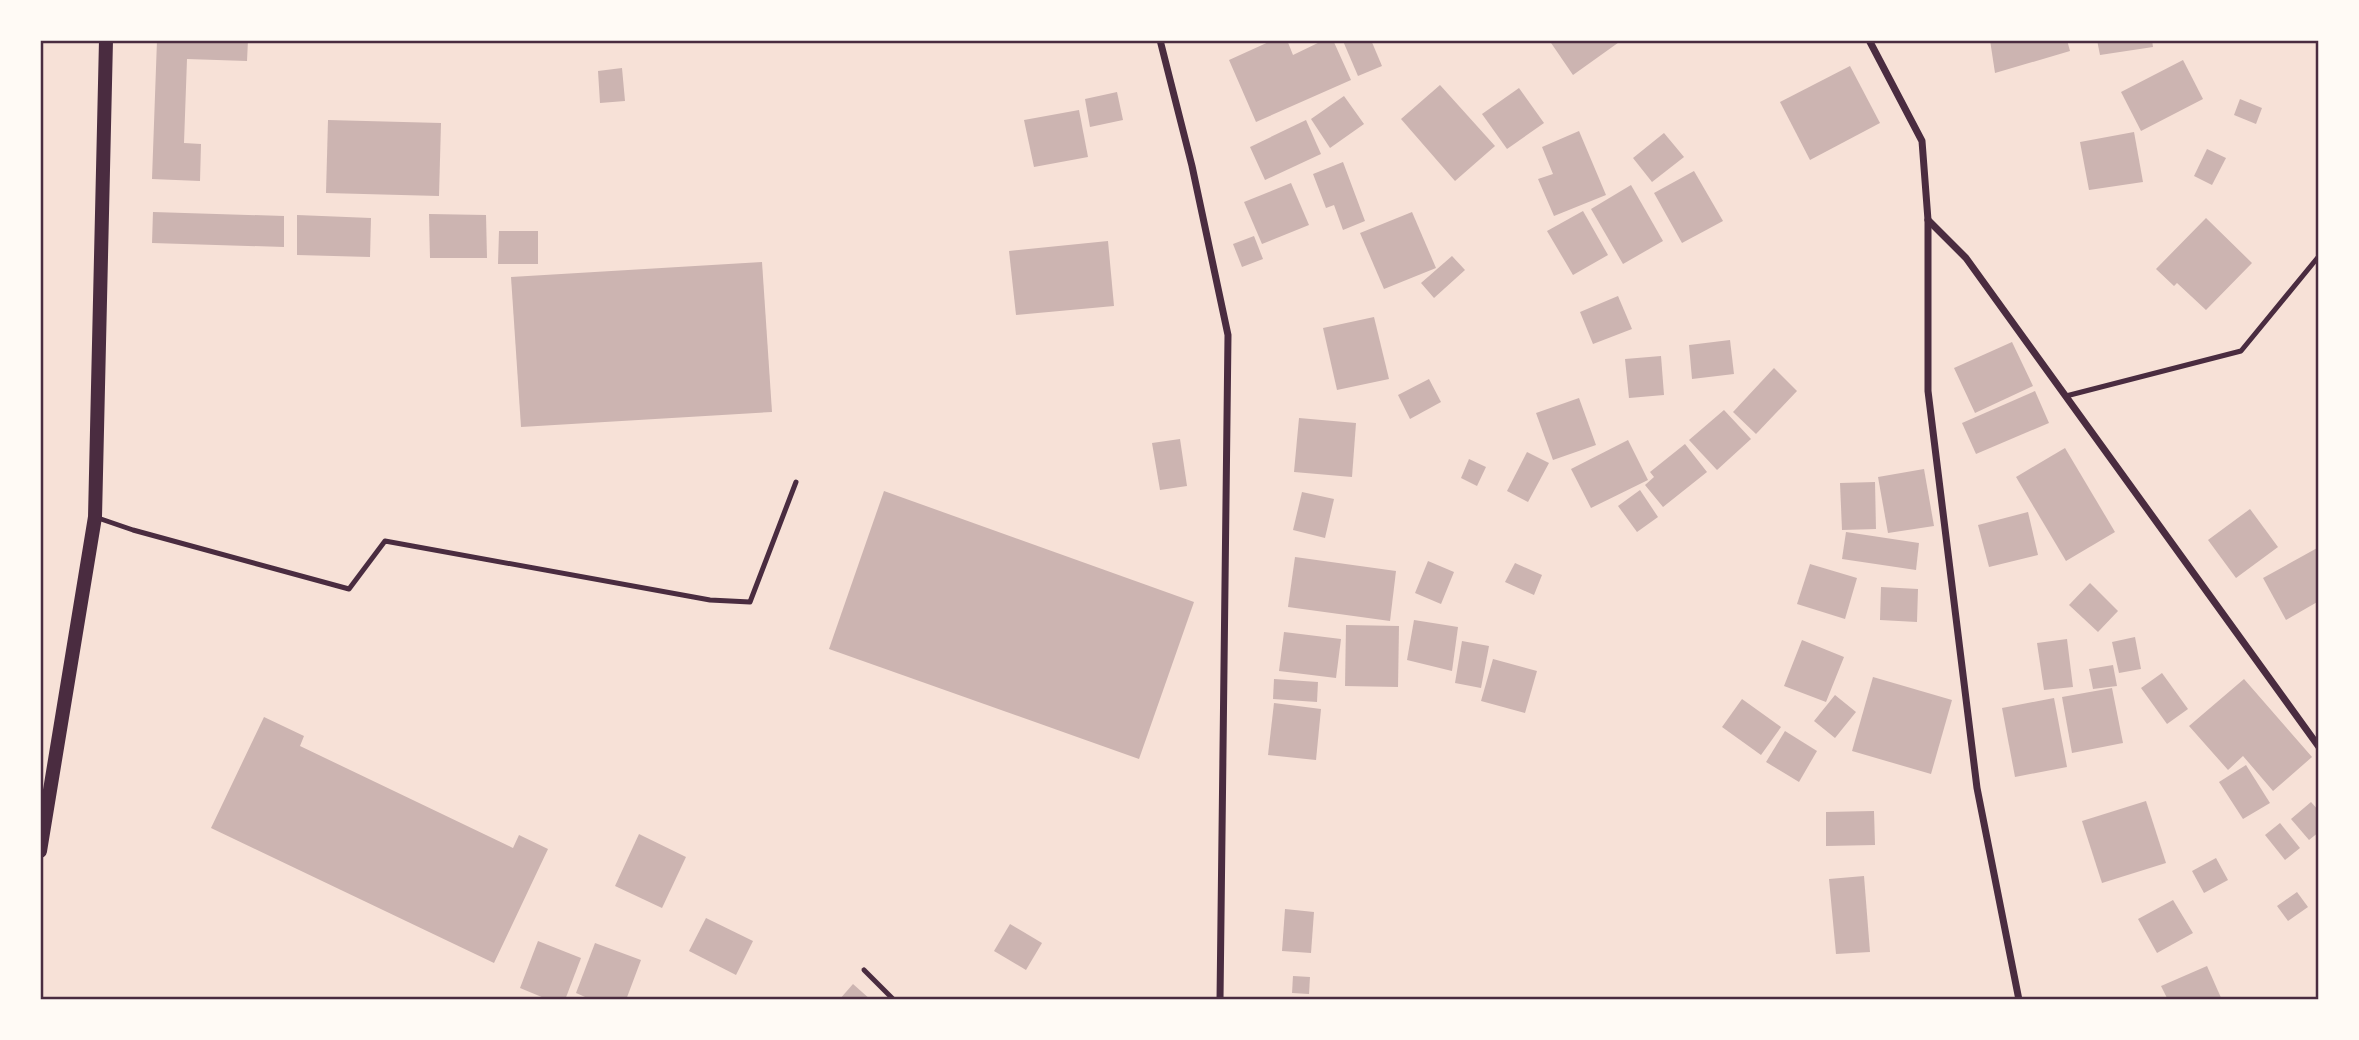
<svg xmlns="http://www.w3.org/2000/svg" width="2359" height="1040" font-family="'Noto Sans',sans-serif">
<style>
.building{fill:#ccb4b1}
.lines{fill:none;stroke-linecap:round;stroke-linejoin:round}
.service{stroke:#4a2c40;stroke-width:5}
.minor{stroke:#4a2c40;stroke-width:7}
.secondary{stroke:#4a2c40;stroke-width:14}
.neatline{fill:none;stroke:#4a2c40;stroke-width:2.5}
</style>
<rect width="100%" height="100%" fill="#f7e1d7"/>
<!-- building -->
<g class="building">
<path d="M157 40H248L247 61 187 59 184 143 201 144 200 181 152 179Z"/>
<path d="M1273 40H1287L1293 55 1324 40H1333L1351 80 1256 122 1229 60Z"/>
<path d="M1371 40 1382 66 1358 76 1343 41Z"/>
<path d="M1549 40H1622L1573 75Z"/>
<path d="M1990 40H2067L2070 51 1995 73Z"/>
<path d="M2097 40H2152L2153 47 2100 55Z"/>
<path d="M2183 60 2203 99 2141 131 2121 92Z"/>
<path d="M1850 66 1880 123 1810 160 1780 102Z"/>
<path d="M622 68 625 101 600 103 598 71Z"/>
<path d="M1440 85 1495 146 1455 181 1401 119Z"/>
<path d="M1519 88 1544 123 1507 149 1482 114Z"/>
<path d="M1117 92 1123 120 1090 127 1085 99Z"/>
<path d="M1344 96 1364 124 1330 148 1311 119Z"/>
<path d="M2240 99 2262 108 2256 124 2234 115Z"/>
<path d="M1079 110 1088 157 1034 167 1024 120Z"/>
<path d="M328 120 441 123 439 196 326 193Z"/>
<path d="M1306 120 1321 154 1265 180 1250 147Z"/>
<path d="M1579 131 1606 195 1554 216 1538 179 1553 174 1542 147Z"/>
<path d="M2134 132 2143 182 2089 190 2080 142Z"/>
<path d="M1664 133 1684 157 1652 182 1633 158Z"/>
<path d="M2207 149 2226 158 2212 185 2194 176Z"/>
<path d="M1343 162 1365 221 1343 230 1334 205 1326 208 1313 174Z"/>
<path d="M1694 171 1723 221 1682 243 1654 193Z"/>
<path d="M1291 183 1309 225 1262 244 1244 202Z"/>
<path d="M1631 185 1663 241 1623 264 1591 209Z"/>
<path d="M1583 211 1608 255 1573 275 1547 231Z"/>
<path d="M153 212 284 216V247L152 243Z"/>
<path d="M1412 212 1436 268 1384 289 1360 233Z"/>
<path d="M429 214 486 215 487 258H430Z"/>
<path d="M297 215 371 218 370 257 297 255Z"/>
<path d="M2206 218 2252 263 2206 310 2177 283 2174 286 2156 269Z"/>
<path d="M499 231H538V264H498Z"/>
<path d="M1254 236 1263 259 1242 267 1233 244Z"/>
<path d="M1108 241 1114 306 1016 315 1009 251Z"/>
<path d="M1452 256 1465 270 1434 298 1421 283Z"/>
<path d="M762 262 772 412 521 427 511 277Z"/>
<path d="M1618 296 1632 329 1593 344 1580 312Z"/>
<path d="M1374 317 1389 379 1337 390 1323 328Z"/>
<path d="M1730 340 1734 374 1692 379 1689 345Z"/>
<path d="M2012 342 2033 386 1975 413 1954 368Z"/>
<path d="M1661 356 1664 395 1629 398 1625 359Z"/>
<path d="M1774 368 1797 391 1756 434 1733 412Z"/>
<path d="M1429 379 1441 402 1410 419 1398 395Z"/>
<path d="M2035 391 2049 423 1976 454 1962 423Z"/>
<path d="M1579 398 1596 445 1553 460 1536 413Z"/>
<path d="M1724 410 1751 439 1717 470 1689 440Z"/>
<path d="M1299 418 1356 423 1352 477 1294 472Z"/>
<path d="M1180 439 1187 486 1160 490 1152 443Z"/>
<path d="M1628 440 1648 480 1591 508 1571 469Z"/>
<path d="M1685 444 1707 472 1663 507 1645 485 1654 477 1650 472Z"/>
<path d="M2065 448 2115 532 2066 561 2016 477Z"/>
<path d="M1527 452 1549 463 1528 502 1507 491Z"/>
<path d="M1469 459 1486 467 1477 486 1461 478Z"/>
<path d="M1924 469 1934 526 1888 533 1878 477Z"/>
<path d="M1875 482 1876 529 1842 530 1840 483Z"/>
<path d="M1640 490 1658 517 1637 532 1618 506Z"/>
<path d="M884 491 1194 602 1139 759 829 649Z"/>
<path d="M1302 492 1334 499 1325 538 1293 530Z"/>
<path d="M2250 509 2278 547 2236 578 2208 540Z"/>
<path d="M2028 512 2038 555 1989 567 1978 525Z"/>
<path d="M1846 532 1919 543 1916 570 1842 559Z"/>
<path d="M2319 547V601L2286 620 2263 578Z"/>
<path d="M1295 557 1396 571 1390 621 1288 607Z"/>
<path d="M1428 561 1454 572 1441 604 1415 593Z"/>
<path d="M1515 563 1542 575 1534 595 1505 582Z"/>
<path d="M1810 564 1857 578 1845 619 1797 604Z"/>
<path d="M2090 583 2118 611 2098 632 2069 605Z"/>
<path d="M1881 587 1918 589 1917 622 1880 620Z"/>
<path d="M1414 620 1458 627 1452 671 1407 660Z"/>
<path d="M1346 625 1399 626 1398 687 1345 686Z"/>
<path d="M1284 632 1341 639 1336 678 1279 671Z"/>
<path d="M2135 637 2141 669 2119 673 2112 642Z"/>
<path d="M2067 639 2073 687 2044 690 2037 643Z"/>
<path d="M1802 640 1844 657 1826 702 1784 686Z"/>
<path d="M1462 641 1489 646 1481 688 1455 683Z"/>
<path d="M1493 659 1537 671 1525 713 1481 701Z"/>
<path d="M2113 665 2117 686 2093 689 2089 669Z"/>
<path d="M2162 673 2188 709 2167 724 2141 688Z"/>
<path d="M1873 677 1952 700 1931 774 1852 751Z"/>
<path d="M1274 679 1318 682 1317 702 1273 699Z"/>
<path d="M2244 679 2312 757 2273 791 2243 756 2228 770 2189 726Z"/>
<path d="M2112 688 2123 743 2072 753 2062 697Z"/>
<path d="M1835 695 1856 712 1835 738 1814 721Z"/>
<path d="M2054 698 2067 767 2015 777 2002 708Z"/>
<path d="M1742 699 1781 727 1761 755 1722 727Z"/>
<path d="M1274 703 1321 709 1316 760 1268 755Z"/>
<path d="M264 717 304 736 300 746 513 848 519 835 548 849 494 963 211 828Z"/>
<path d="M1785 731 1817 751 1799 782 1766 762Z"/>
<path d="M2246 765 2270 803 2243 819 2219 782Z"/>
<path d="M2146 801 2166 863 2102 883 2082 821Z"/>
<path d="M2311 802 2319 811V832L2309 840 2291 819Z"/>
<path d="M1874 811 1875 845 1826 846V812Z"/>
<path d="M2280 823 2300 848 2285 860 2265 835Z"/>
<path d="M639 834 686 857 662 908 615 886Z"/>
<path d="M2216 858 2228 880 2204 893 2192 871Z"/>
<path d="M1864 876 1870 952 1836 954 1829 879Z"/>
<path d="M2297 892 2308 907 2288 921 2277 906Z"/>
<path d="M2173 900 2193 933 2157 953 2138 919Z"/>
<path d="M1285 909 1314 912 1311 953 1282 951Z"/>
<path d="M706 918 753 941 736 975 689 951Z"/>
<path d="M1010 924 1042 943 1026 970 994 951Z"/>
<path d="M538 941 581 958 565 1000H549L520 988Z"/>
<path d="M595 943 641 960 626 1000H592L576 993Z"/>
<path d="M2207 966 2222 1000H2168L2161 986Z"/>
<path d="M1293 976 1310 977 1309 994 1292 993Z"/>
<path d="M853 984 871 1000H839Z"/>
</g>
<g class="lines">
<!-- service -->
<g class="service">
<path d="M2066 396 2241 351 2319 256"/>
<path d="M98 518 133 530 349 589 385 541 710 600 750 602 796 482"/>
<path d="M864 970 894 1000"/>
</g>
<!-- minor -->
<g class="minor">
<path d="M1160 40 1192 166 1228 335 1220 1000"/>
<path d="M1869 40 1922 141 1928 220V391L1977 788 2019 1000"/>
<path d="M1928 220 1966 258 2319 747"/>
</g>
<!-- secondary -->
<path class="secondary" d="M40 851 95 517 106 40"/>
</g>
<!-- border -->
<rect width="2359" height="1040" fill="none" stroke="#fffaf5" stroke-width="84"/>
<rect x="42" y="42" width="2275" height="956" class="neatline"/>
</svg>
